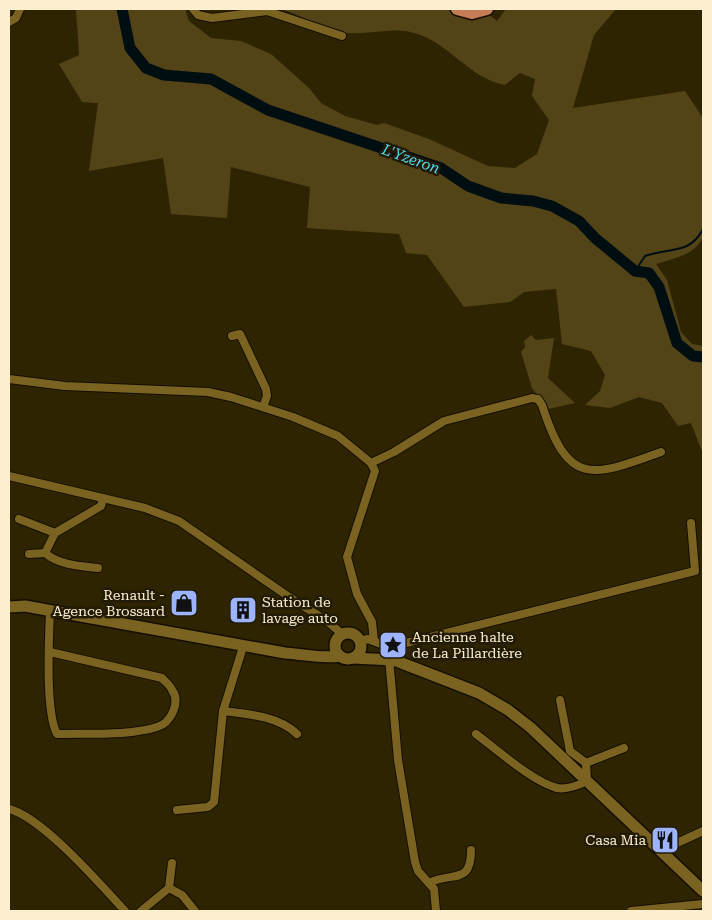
<svg xmlns="http://www.w3.org/2000/svg" width="712" height="920" font-family="'Roboto Serif',serif">
<style>
.green{fill:#534417}
.lines{fill:none;stroke-linecap:round;stroke-linejoin:round}
.stream{stroke:#000e12;stroke-width:2}
.river{stroke:#000e12;stroke-width:11}
.street-casing{stroke:#140e00;stroke-width:10}
.secondary-casing{stroke:#140e00;stroke-width:14}
.primary-casing{stroke:#140e00;stroke-width:15}
.street{stroke:#7a6321;stroke-width:8}
.secondary{stroke:#7a6321;stroke-width:11}
.primary{stroke:#c67c57;stroke-width:12}
.labels{text-anchor:middle;dominant-baseline:central;stroke-width:5;stroke-linejoin:round;paint-order:stroke}
.poi-label{font-size:14px;fill:#fbefcf;stroke:#221b07;text-anchor:end}
.water-label{font-size:15px;font-style:italic;fill:#54dcf2;stroke:#221b07}
</style>
<rect width="100%" height="100%" fill="#2f2401"/>
<!-- green -->
<g class="green">
<path d="M76 9H185L189 21 211 38 241 41 271 54 309 88 321 103 345 116 377 125 384 123 429 139 488 166 515 168 537 154 549 120 532 96 535 79 520 73 505 85C468 78 449 42 414 33 390 26 365 37 342 32 321 29 301 15 281 9H482L497 21 506 9H616L594 35 573 108 685 91 703 118V237C694 256 674 258 656 264L667 280 681 332 692 344 703 346V454L691 423 678 426 662 403 639 397 610 408 585 405 600 391 605 375 591 351 562 344 556 289 524 292 510 302 464 307 427 255 406 253 399 234 307 228 310 187 231 167 227 218 171 214 163 158 89 171 98 103 82 102 59 64 79 55Z"/>
<path d="M531 335 536 340 554 338 548 378 575 403 548 409 532 388 521 352 525 347 524 341Z"/>
</g>
<g class="lines">
<!-- stream -->
<path class="stream" d="M635 271 645 256C669 247 690 255 703 229"/>
<!-- river -->
<path class="river" d="M122 9 130 48 146 68 164 75 211 79 268 110 441 168 468 186 501 198 533 201 552 206 579 221 595 238 635 271 649 273 659 287 677 343 693 356 703 357"/>
<defs>
<g id="street">
<path d="M193 9 198 15 212 18 267 11 342 36"/>
<path d="M9 22 16 18 20 9"/>
<path d="M232 336 240 334 266 389 267 396 263 407"/>
<path d="M9 379 65 386 208 392 231 397 293 417 338 436 371 463 375 471 347 557 357 594 372 622 374 641"/>
<path d="M371 463 394 452 444 421 532 398 538 399 542 405C568 486 590 478 661 452"/>
<path d="M9 476 145 508 179 521 289 597 327 621 342 634"/>
<path d="M19 519 55 533 101 506 103 498"/>
<path d="M45 553C59 565 80 566 98 568"/>
<path d="M29 554 45 553 55 533"/>
<path d="M50 611C49 638 45 711 57 734 87 733 129 736 157 727 171 723 181 702 172 690 170 685 165 682 162 678L50 652"/>
<path d="M360 641 368 639 386 646 406 643 695 571 691 523"/>
<path d="M389 658 398 760 415 862 418 871 434 889 436 911"/>
<path d="M223 711C248 714 278 716 297 734"/>
<path d="M476 734C496 749 533 782 557 788 568 790 579 785 587 781L586 763 570 751 560 700"/>
<path d="M586 763 624 748"/>
<path d="M9 809C42 817 101 885 125 911"/>
<path d="M177 810 208 807 214 802 223 711 243 647"/>
<path d="M662 850 703 831"/>
<path d="M429 883C452 871 471 886 471 850"/>
<path d="M169 888 182 895 195 911"/>
<path d="M141 911 169 888 172 863"/>
<path d="M631 911 703 904"/>
</g>
<g id="secondary">
<path d="M9 607 25 606 285 653C303 654 322 659 340 656"/>
<circle cx="348" cy="646" r="13"/>
<path d="M353 658 394 660 479 693 508 710 530 727 703 891"/>
</g>
<path id="primary" d="M457 9 472 13 487 9"/>
</defs>
<!-- street casing -->
<use href="#street" class="street-casing"/>
<!-- secondary casing -->
<use href="#secondary" class="secondary-casing"/>
<!-- primary casing -->
<use href="#primary" class="primary-casing"/>
<!-- street -->
<use href="#street" class="street"/>
<!-- secondary -->
<use href="#secondary" class="secondary"/>
<!-- primary -->
<use href="#primary" class="primary"/>
</g>
<!-- icons -->
<defs>
<symbol id="shop-square" viewBox="-11 -11 22 22"><rect x="-9" y="-9" width="18" height="18" rx="4" fill="#9db4fd" stroke="#221b07"/><path d="M-5-2.5h2.3a2.7 3.5 0 0 1 5.4 0H5L5.5 6h-11ZM-1.5-2.5h3a1.5 2.3 0 0 0-3 0Z" fill="#111"/></symbol>
<symbol id="building-square" viewBox="-11 -11 22 22"><rect x="-9" y="-9" width="18" height="18" rx="4" fill="#9db4fd" stroke="#221b07"/><path d="M-4-6H4V6H1V3H-1V6H-4ZM-2.5-4.3h1.7v1.8h-1.7ZM.8-4.3h1.7v1.8H.8ZM-2.5-1h1.7V.8h-1.7ZM.8-1h1.7V.8H.8Z" fill="#111"/></symbol>
<symbol id="sight-square" viewBox="-11 -11 22 22"><rect x="-9" y="-9" width="18" height="18" rx="4" fill="#9db4fd" stroke="#221b07"/><path d="M0-6L1.8-2.2L6-1.7L2.9 1.2L3.7 5.4L0 3.3L-3.7 5.4L-2.9 1.2L-6-1.7L-1.8-2.2Z" fill="#111"/></symbol>
<symbol id="restaurant-square" viewBox="-11 -11 22 22"><rect x="-9" y="-9" width="18" height="18" rx="4" fill="#9db4fd" stroke="#221b07"/><path d="M-5-6h1v4h1v-4h1v4h1v-4h1v5L-1.5 .5V6h-2V.5L-5-1ZM5-6V6H3V1.5H1.5Q1.5-4 5-6Z" fill="#111"/></symbol>
</defs>
<g fill-rule="evenodd">
<use href="#shop-square" x="168" y="587" width="32" height="32"/>
<use href="#building-square" x="227" y="594" width="32" height="32"/>
<use href="#sight-square" x="377" y="629" width="32" height="32"/>
<use href="#restaurant-square" x="649" y="824" width="32" height="32"/>
</g>
<g class="labels">
<!-- poi labels -->
<g class="poi-label">
<text x="165" y="595">Renault -<tspan x="165" dy="16">Agence Brossard</tspan></text>
<text x="262" y="602" text-anchor="start">Station de<tspan x="262" dy="16">lavage auto</tspan></text>
<text x="412" y="637" text-anchor="start">Ancienne halte<tspan x="412" dy="16">de La Pillardière</tspan></text>
<text x="646" y="840">Casa Mia</text>
</g>
<!-- water labels -->
<g class="water-label">
<text transform="translate(411 159) rotate(20)">L'Yzeron</text>
</g>
</g>
<!-- border -->
<rect width="712" height="920" fill="none" stroke="#fbefcf" stroke-width="20"/>
</svg>
